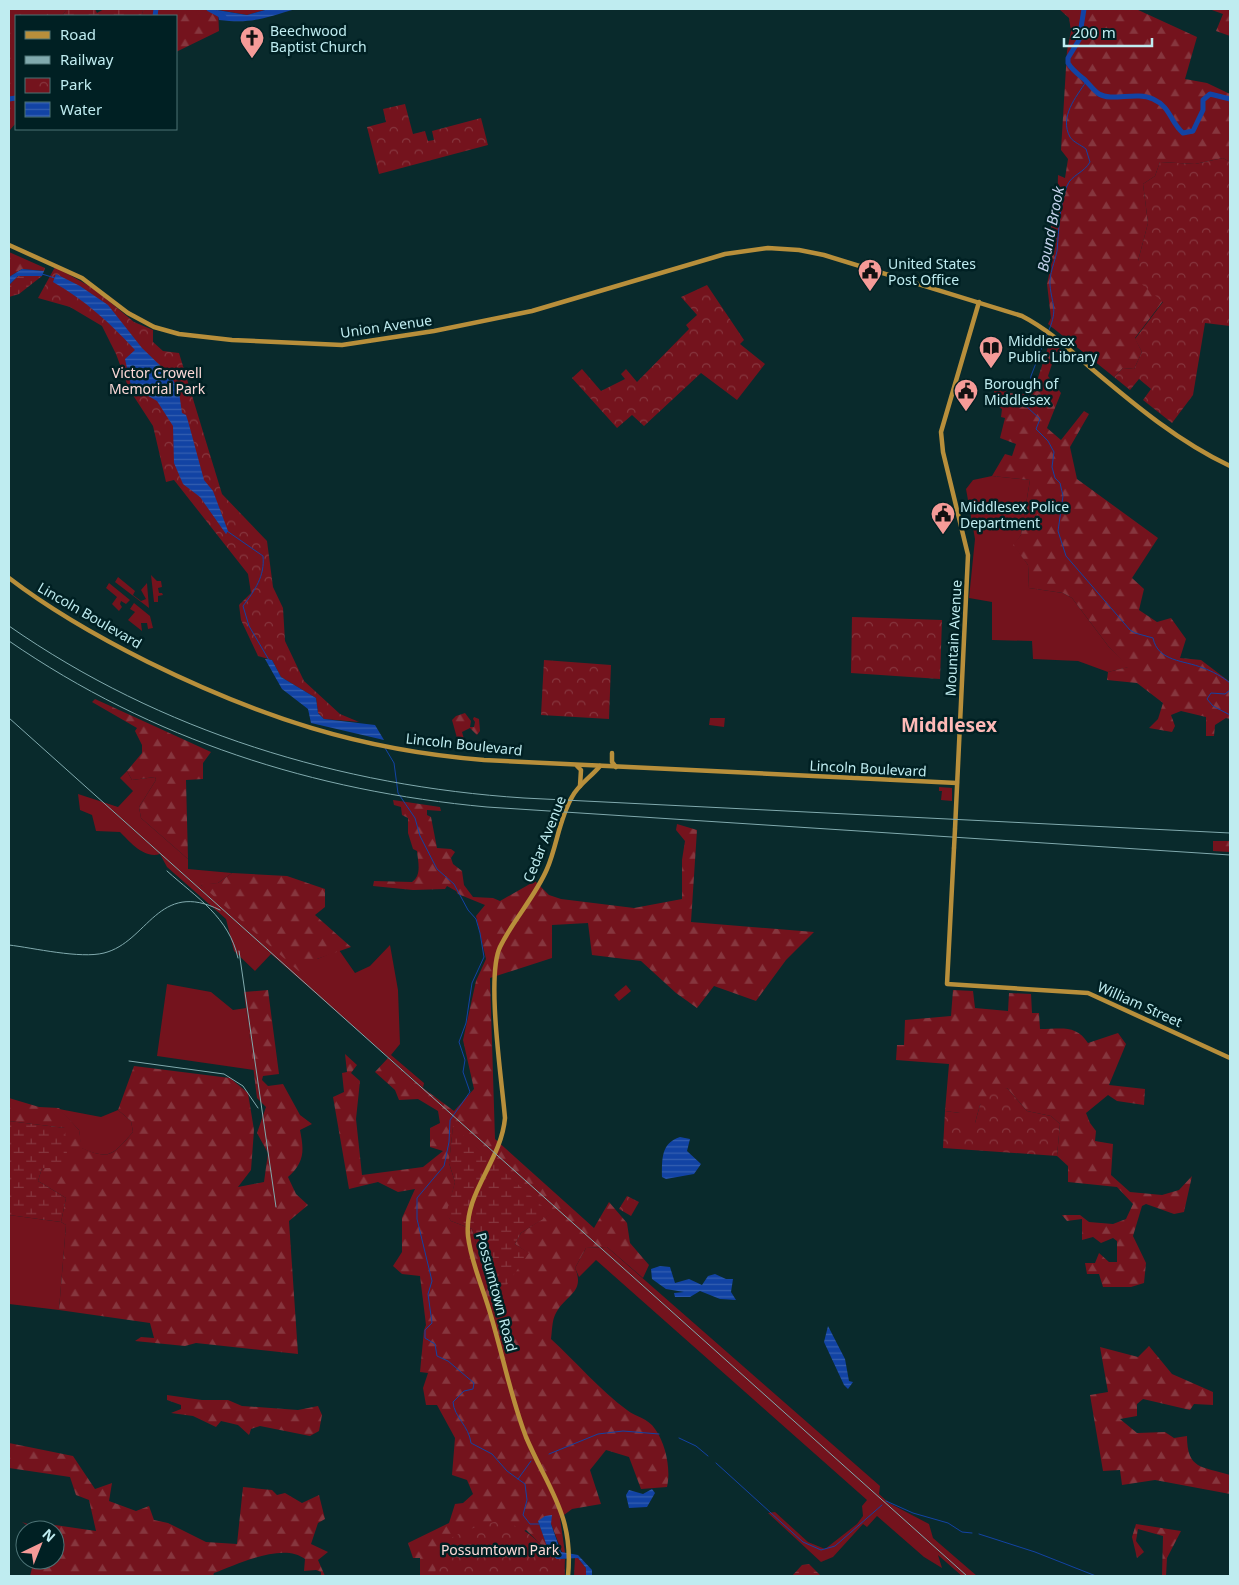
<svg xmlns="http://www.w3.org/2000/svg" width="1239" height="1585" font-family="'Noto Sans',sans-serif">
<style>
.grass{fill:#74131d}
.forest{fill:url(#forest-firs);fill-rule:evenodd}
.wetland{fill:url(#wetland-marsh)}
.park{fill:url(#park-crowns)}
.water{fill:url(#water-rules)}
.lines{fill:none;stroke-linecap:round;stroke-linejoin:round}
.stream{stroke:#1243a4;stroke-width:1}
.river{stroke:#1243a4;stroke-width:5}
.secondary{stroke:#b88f3b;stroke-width:4.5}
.rail{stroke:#81aaae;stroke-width:1}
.secondary-bridge{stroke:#b88f3b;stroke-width:4.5}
.labels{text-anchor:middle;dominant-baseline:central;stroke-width:5;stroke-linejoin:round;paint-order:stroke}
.poi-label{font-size:14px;fill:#bfecf0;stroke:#002023;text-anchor:start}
.street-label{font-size:14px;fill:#bfecf0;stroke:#002023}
.park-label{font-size:14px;fill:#fcd9d7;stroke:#002023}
.water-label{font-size:15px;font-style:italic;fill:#c3d1eb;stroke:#002023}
.district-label{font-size:19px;font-weight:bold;fill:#febab7;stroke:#002023}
</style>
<defs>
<pattern id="forest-firs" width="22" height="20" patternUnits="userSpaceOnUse" patternTransform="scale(1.25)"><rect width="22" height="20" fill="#74131d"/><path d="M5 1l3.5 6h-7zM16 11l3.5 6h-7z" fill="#86363e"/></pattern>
<pattern id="wetland-marsh" width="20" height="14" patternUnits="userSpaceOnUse" patternTransform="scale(1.25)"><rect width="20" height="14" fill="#74131d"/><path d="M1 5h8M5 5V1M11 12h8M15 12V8" fill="none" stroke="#86363e"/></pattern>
<pattern id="park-crowns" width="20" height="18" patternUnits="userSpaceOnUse" patternTransform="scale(1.25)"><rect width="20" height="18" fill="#74131d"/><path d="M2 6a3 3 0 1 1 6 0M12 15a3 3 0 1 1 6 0" fill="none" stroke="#86363e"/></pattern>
<pattern id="water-rules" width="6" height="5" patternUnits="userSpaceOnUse" patternTransform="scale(1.25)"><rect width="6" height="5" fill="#1243a4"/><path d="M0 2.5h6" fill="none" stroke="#335eb1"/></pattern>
</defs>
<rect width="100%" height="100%" fill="#092a2c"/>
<!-- grass -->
<g class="grass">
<path d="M992 476 1030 480 1021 535 1014 545 1028 565 1029 588 1063 593 1072 598 1109 647 1129 667 1108 672 1078 661 1033 659 1032 641 992 640V602L969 598 975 539 966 489 973 480Z"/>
<path d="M151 575 157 581H161L162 587 158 588 159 593H162L163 595 158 596V602H154Z"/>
<path d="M118 577 135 591 133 595 141 601 146 599 141 590 147 583 149 608 115 582Z"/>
<path d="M109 583 130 600 126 604 121 601 120 604 122 607 119 611 112 604 117 597 106 588Z"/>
<path d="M134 603 150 616 153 628 148 629 147 623H141L142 631 128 620 135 612 130 609Z"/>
<path d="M710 718H725L724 727 709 725Z"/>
<path d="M127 771 132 780 155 777 156 780 139 807 141 818 188 859V869L232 873 218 883 201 885 317 959 339 950 355 973 370 966 390 945 398 990 400 1044 391 1055 424 1083 423 1088 271 954 255 971 234 951 226 919 167 867 160 854C144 859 130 842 120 832L96 831 92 815 80 810 78 794 118 807 133 791 120 778Z"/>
<path d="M167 984 211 992 233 1010 246 1008 254 1070 157 1056Z"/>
<path d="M626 985 631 991 619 1001 614 995Z"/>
<path d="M59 1109 101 1117 118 1110 131 1121 133 1132C113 1154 111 1161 81 1148L79 1130Z"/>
<path d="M9 1215 61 1222 66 1225 59 1310 9 1304Z"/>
<path d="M607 1247 880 1486 879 1494 889 1503 929 1524 933 1538 977 1576H962L938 1555 942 1568 924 1557 877 1516 867 1527 863 1524 833 1557 821 1562 768 1513 775 1512 808 1542 825 1549 857 1524 863 1516 862 1506 867 1500 596 1260 579 1277 575 1268 586 1248Z"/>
</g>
<!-- forest -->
<g class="forest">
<path d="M9 9H67L62 16H16V123L9 131Z"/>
<path d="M144 9H269L247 15 218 10 219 31 176 52V16H141Z"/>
<path d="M1059 9H1136L1197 37 1185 79 1207 83 1230 94V162L1223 158 1195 164 1160 162 1155 176 1143 184 1148 223 1138 261 1163 301 1135 338 1142 352 1134 369 1123 368 1114 377 1048 324 1051 318 1047 284 1052 261 1051 225 1057 211 1058 175 1065 178 1068 159 1061 150 1067 51 1071 31 1069 18Z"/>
<path d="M1209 9H1230V36L1216 31 1223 14Z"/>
<path d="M9 252 45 268 44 271 22 269 9 277Z"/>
<path d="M1050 341 1065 353 1056 352 1048 376 1061 393 1047 428 1061 440 1084 411 1089 414 1070 447 1077 479 1158 538 1132 578 1144 589 1139 610 1157 622 1171 618 1186 639 1180 658 1201 660 1230 682V719L1226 718 1215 725 1214 736H1206V717L1181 711 1171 715 1175 726 1172 732 1149 728 1158 719 1163 703 1137 683 1107 680 1108 672 1128 667 1109 647 1072 598 1063 593 1029 588 1028 565 1013 545 1021 535 1030 480 992 476 1005 454 1012 456 1016 444 1000 438 1005 418 1001 417 1002 409 991 401 995 389 1000 386 1008 393 1025 394 1036 384Z"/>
<path d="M95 699 211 752 203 763V779L186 780 188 859 141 818 139 807 156 780 155 777 132 780 127 771 142 753V745L135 731 137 728 92 702Z"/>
<path d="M465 713 471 721 470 727H474L475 722 473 719 474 717 479 719 480 731 477 735 470 728 462 732 464 739 457 738 452 720 456 716Z"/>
<path d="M393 800 440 807 441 811 427 810V815L431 817 437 848 451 849 455 852 451 858 453 864 462 871 464 885 473 897 493 898 500 901 535 881 549 895 561 899 634 908 682 899V860L685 841 676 830 677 824 697 830 691 922 814 932 786 960 756 1001 714 986 697 1008 676 993 641 961 592 955 588 923 552 925V958L490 978 495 1139 594 1228 609 1202 627 1223 630 1243 649 1265 643 1278 607 1247 586 1248 575 1268C586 1293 564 1295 555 1315 552 1321 552 1332 551 1339 575 1361 601 1391 627 1410 636 1417 648 1418 655 1429 666 1444 671 1470 667 1487L641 1489 629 1457 606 1450 590 1470 601 1504 572 1509 560 1518 565 1553 562 1552 551 1524 538 1521 545 1540 557 1559H565V1574L564 1559H556L526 1530 437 1576H420V1558H413L408 1543 449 1523 455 1504 463 1503 473 1494 467 1480 452 1475 455 1438 437 1405H426L423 1388 428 1373 420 1372 424 1330 426 1325 420 1276 402 1274 393 1266 402 1252V1218L415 1189 398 1192 378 1182 349 1189 333 1097 344 1092 342 1073 347 1072 345 1054 357 1065 351 1073 360 1081 356 1119 362 1175 423 1167 443 1151 430 1147V1128L440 1123 438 1111 418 1099 399 1100 395 1090 375 1072 388 1058 423 1088 454 1111 474 1089 463 1040 476 981 486 959 476 916 485 905 458 894 456 891 447 886 445 889 413 890 373 886 374 881 412 882C422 875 418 862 417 851L413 849 408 833V818L402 815 401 807 394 805ZM453 1127 550 1214 521 1233 515 1244 528 1253 489 1290 472 1229 451 1221 447 1214 455 1182 449 1163Z"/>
<path d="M1213 841H1230V852L1213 851Z"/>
<path d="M232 873 287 876 325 889V907L315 915 351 947 317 959 302 974 200 884 218 883Z"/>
<path d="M268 990 279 1074 263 1076 262 1080 268 1086 283 1084 300 1115 312 1124 300 1130C304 1150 305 1162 288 1177L296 1194 308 1205 289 1221 298 1354 196 1343 185 1346 135 1341 141 1337 154 1338 150 1323 59 1310 66 1225 61 1222 66 1198 38 1181 42 1168 65 1128 9 1121V1098L39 1107 59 1108 79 1130 82 1148C111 1161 113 1154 133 1132L131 1121 118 1110 134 1066 230 1078 248 1093 254 1130 251 1170 238 1187 264 1182 268 1153 257 1133 266 1107 257 1098 244 992Z"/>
<path d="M953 990 973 991 975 1008 1008 1011 1009 993 1031 994 1032 1013H1039L1040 1029C1061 1029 1076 1024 1088 1043L1118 1033 1126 1044 1109 1085 1145 1089 1144 1105 1117 1101 1108 1095 1086 1113 1090 1123 1096 1131 1095 1141 1113 1144 1111 1175 1130 1192 1162 1195 1179 1190 1192 1176 1184 1212 1174 1214 1146 1204 1142 1206 1133 1236 1146 1263 1144 1283 1131 1287H1103L1099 1274H1087L1085 1263H1095L1099 1253 1109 1262H1117V1241L1113 1238 1101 1243 1093 1237 1082 1240V1219L1067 1221 1062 1215H1080L1089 1222 1113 1224 1126 1219 1133 1204 1117 1187 1068 1182V1166L1057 1156 1060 1124 1051 1116 1027 1111 1007 1088 980 1105 975 1123H960V1113L945 1111 949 1064 896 1060 897 1045H904L905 1020 951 1016Z"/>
<path d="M1149 1346 1172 1374 1213 1392V1405L1194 1404 1190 1410 1143 1399 1137 1404V1416L1120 1419 1137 1433 1165 1432 1174 1438 1187 1436C1187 1470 1202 1466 1230 1475V1494L1155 1480 1122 1485 1120 1470 1103 1471 1090 1395 1108 1392 1100 1347 1138 1357Z"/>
<path d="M167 1395 202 1400H228L242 1406 298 1410 318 1406 322 1415 319 1431 310 1436 260 1426 251 1429 249 1435 238 1425 221 1421 216 1427 193 1416 171 1413 181 1409V1405L167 1400Z"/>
<path d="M9 1443 73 1456 95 1489 112 1483 109 1501 136 1511 149 1506 154 1520 168 1523 206 1542 237 1544 243 1487 272 1490 277 1495 285 1493 302 1503 319 1495 325 1519 318 1523 311 1544 328 1552 318 1560 325 1576H321V1572L316 1570 304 1571 305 1559C283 1542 238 1564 214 1573L213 1576H30L34 1560H55V1530H34L22 1522 42 1529 48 1524 96 1531 89 1500 76 1495 70 1477 9 1468Z"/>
<path d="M1136 1524 1181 1531 1167 1558 1166 1576H1162L1163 1536 1138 1529 1136 1541 1144 1552 1137 1558 1132 1537Z"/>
<path d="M575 1558H578L586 1568V1576H574Z"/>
</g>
<!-- wetland -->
<g class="wetland">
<path d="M67 9H95L97 13 104 9H144L141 16H62Z"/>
<path d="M18 276H42L19 294 9 297V285Z"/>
<path d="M9 1121 65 1128 68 1168H42L38 1181 66 1198 61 1222 9 1215Z"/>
<path d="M453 1126 551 1214 521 1233 515 1244 529 1253 501 1293 489 1290 472 1229 451 1221 446 1214 455 1182 449 1163Z"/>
<path d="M809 1564 821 1576H792L802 1565Z"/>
</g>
<!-- park -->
<g class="park">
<path d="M405 104 413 134 425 131 428 141 434 140 432 131 481 118 488 145 379 174 367 127 386 122 383 109Z"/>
<path d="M1223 158 1230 162V326L1205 323 1193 395 1172 423 1143 400 1151 389 1139 379 1130 390 1114 377 1123 368 1134 369 1142 352 1135 339 1163 302 1138 281V261L1148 223 1143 184 1155 176 1160 162 1195 164Z"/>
<path d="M55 267 93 288 134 322 153 330V342L163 351 179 353 222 494 267 541 273 587 283 608 285 641 304 681 340 714 359 722 324 719 318 713 316 698 281 677 272 660 258 656 241 620 239 605 251 593 248 574 174 480 166 482 153 426 129 389 116 354 102 326 70 307 38 298Z"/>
<path d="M707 285 744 340 740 344 765 364 737 400 701 373 644 426 632 415 617 428 572 378 582 369 601 391 625 379 621 374 626 369 637 382 689 329 686 325 697 315 681 297Z"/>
<path d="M852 617 942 620 940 679 851 673Z"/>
<path d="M544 660 611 665 609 719 541 715Z"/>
<path d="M939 787 952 788V801L941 800 942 791H939Z"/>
<path d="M1007 1088 1027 1111 1051 1116 1060 1124 1057 1156 943 1148 945 1111 960 1113V1123H975L980 1105 991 1092Z"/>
<path d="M627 1196 639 1202 631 1216 619 1209Z"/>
<path d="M498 1521C527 1526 535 1540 556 1559H564L565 1576H435C436 1569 436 1559 438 1552 444 1535 482 1525 498 1521Z"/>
</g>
<!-- water -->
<g class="water">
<path d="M269 9H296C264 18 253 24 219 20L217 10 247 15Z"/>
<path d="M22 269 44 271 42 276H18L9 285V277Z"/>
<path d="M56 274 80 286 108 305 142 348 171 376 179 392 182 413 186 415 188 421 204 480 213 491 228 531 226 534 200 497 183 484 174 463 173 426 157 401 131 386 125 359 135 350C110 323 85 300 53 282Z"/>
<path d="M265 659 272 660 281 677 316 698 318 713 324 719 375 725 384 740 311 723 308 709 282 689Z"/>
<path d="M680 1137 690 1139 687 1151 701 1164 694 1174 666 1179 662 1177C662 1159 661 1143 680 1137Z"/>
<path d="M660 1266 670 1267 675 1283 689 1279 702 1285 708 1276 715 1274 726 1279H733L731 1292 736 1300 720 1299 700 1291 690 1297H675L674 1293 684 1292 666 1289 652 1279 651 1269Z"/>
<path d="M828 1326 845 1359 849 1381 853 1382 848 1389 844 1385 824 1342Z"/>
<path d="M652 1489 655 1493 647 1507 629 1508 626 1495 629 1490 643 1494Z"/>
<path d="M552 1515 551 1524 561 1552 578 1555 592 1570V1576H586V1568L578 1558 557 1559 549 1552 538 1521 545 1516Z"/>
</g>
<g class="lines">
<!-- stream -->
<g class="stream">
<path d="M42 274 55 278"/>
<path d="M1049 330C1058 308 1052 306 1050 285 1049 275 1055 261 1057 251 1059 229 1059 207 1067 186 1071 175 1084 173 1090 162L1086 149C1081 145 1073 142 1070 137 1059 117 1076 97 1086 82"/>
<path d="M1047 334 1031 376 1027 407 1040 419 1036 429 1048 441 1054 452 1052 467 1055 478 1060 483 1063 496 1058 531 1066 556 1130 630 1135 633 1153 638C1158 662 1184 660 1203 668 1212 671 1223 677 1230 683"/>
<path d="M227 531 263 556C265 576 255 590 243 606L249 626 269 660"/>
<path d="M1230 690 1225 694 1211 693 1207 699 1213 706 1230 715"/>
<path d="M385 748 394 763 398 793 415 818 420 836 437 869 454 884 468 910 476 919 480 933 484 957 472 983 466 1023 459 1042 465 1060 463 1072 470 1092 450 1120 449 1142 444 1166 417 1198V1219L432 1281 428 1294 432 1323 425 1330V1338L435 1344 437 1356 448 1361 474 1383 473 1389 464 1391 453 1402C454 1417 469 1426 471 1443L492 1454 507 1471 525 1484 527 1500 523 1515 530 1524H539"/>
<path d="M679 1438 696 1446 708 1456"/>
<path d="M549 1454 598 1434 623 1431 659 1434"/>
<path d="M716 1463 803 1542 821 1550 835 1546 882 1505"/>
<path d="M518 1479 531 1461"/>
<path d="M886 1501 913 1513 948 1523 962 1532 972 1533"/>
<path d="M979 1534 1035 1552 1096 1576"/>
</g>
<!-- river -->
<g class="river">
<path d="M209 9 224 17"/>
<path d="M1084 9 1079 40 1068 58V63C1072 70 1079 75 1085 80 1089 84 1094 91 1099 94 1112 102 1136 91 1153 99 1171 107 1170 122 1183 133L1193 131 1203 110V100L1210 94 1230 99"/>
<path d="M155 16 156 9"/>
<path d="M9 99 16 98"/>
</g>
<!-- secondary -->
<g class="secondary">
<path d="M9 245 82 278 128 313 154 327 179 334 232 340 342 345 434 331 532 311 725 254 768 248 799 250 824 255 1022 316C1049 330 1070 350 1092 369 1136 406 1179 442 1230 466"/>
<path d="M9 578C52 611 100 638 148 662 260 717 359 750 484 760L957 783"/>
<path d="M612 753V762L616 767"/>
<path d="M577 766 581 770 580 786"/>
<path d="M955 829 968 555 943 452 941 432 979 302"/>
<path d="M954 848 947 984 1088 993 1230 1058"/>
<path d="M568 1576C574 1515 548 1489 526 1437 511 1398 503 1356 491 1316 484 1290 471 1263 468 1236 464 1192 501 1162 505 1118 502 1081 486 977 500 947 513 920 535 897 547 869 557 846 559 819 572 797 578 785 591 777 600 766"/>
</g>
<!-- rail -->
<g class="rail">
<path d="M9 626C161 732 340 786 524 798L1230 833"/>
<path d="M9 641C153 740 313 791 487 807L1230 855"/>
<path d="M9 718 967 1576"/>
<path d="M167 871C197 898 229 917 238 958"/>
<path d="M9 945C34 948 80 959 104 953 148 942 158 879 220 910"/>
<path d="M239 951 276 1207"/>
<path d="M129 1061 224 1074 243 1086 258 1108"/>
</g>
<!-- secondary-bridge -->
<path class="secondary-bridge" d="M954 848 955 829"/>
</g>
<!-- icons -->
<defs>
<symbol id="church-pin" viewBox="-11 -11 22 30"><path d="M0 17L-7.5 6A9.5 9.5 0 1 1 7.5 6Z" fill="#f59b98" stroke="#002023"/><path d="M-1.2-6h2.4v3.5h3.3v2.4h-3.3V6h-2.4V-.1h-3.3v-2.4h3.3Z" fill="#111"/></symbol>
<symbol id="civic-pin" viewBox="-11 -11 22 30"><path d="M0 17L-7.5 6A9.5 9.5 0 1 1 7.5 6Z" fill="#f59b98" stroke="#002023"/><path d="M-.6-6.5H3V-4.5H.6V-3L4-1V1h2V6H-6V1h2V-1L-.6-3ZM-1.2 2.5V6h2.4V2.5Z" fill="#111"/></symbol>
<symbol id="library-pin" viewBox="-11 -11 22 30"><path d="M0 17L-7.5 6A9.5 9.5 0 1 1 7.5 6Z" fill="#f59b98" stroke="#002023"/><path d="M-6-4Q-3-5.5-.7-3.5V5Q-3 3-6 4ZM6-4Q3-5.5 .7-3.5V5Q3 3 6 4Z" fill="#111"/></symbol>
</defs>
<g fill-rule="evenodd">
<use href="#church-pin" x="238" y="24" width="28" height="38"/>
<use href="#civic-pin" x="856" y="257" width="28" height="38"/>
<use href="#library-pin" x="977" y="334" width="28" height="38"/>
<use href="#civic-pin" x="952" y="377" width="28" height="38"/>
<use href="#civic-pin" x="929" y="500" width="28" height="38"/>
</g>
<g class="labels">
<!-- poi labels -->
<g class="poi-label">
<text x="270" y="30">Beechwood<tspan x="270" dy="16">Baptist Church</tspan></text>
<text x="888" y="263">United States<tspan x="888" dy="16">Post Office</tspan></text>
<text x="1008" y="340">Middlesex<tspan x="1008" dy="16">Public Library</tspan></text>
<text x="984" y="383">Borough of<tspan x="984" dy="16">Middlesex</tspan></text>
<text x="960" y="506">Middlesex Police<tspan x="960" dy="16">Department</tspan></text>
</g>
<!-- street labels -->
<g class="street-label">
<text transform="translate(386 326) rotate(-8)">Union Avenue</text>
<text transform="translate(90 615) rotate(30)">Lincoln Boulevard</text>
<text transform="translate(953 638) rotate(-87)">Mountain Avenue</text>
<text transform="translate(464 744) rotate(6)">Lincoln Boulevard</text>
<text transform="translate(868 768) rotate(3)">Lincoln Boulevard</text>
<text transform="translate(544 839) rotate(-68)">Cedar Avenue</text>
<text transform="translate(1140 1004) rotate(24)">William Street</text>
<text transform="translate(497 1292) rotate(75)">Possumtown Road</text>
</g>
<!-- park labels -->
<g class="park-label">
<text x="157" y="372">Victor Crowell<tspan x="157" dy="16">Memorial Park</tspan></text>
<text x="500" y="1549">Possumtown Park</text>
</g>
<!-- water labels -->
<g class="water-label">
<text transform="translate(1050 229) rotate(-79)">Bound Brook</text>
</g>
<!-- district labels -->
<g class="district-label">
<text x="949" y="725">Middlesex</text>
</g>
</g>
<!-- border -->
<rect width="1239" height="1585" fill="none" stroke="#bfecf0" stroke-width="20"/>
<!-- legend -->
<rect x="15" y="15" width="162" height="115" fill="#002023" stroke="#4c7275"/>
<rect x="25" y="31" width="25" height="8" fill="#b88f3b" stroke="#4c7275"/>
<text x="60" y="40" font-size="15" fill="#bfecf0">Road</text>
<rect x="25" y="56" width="25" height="8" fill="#81aaae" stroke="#4c7275"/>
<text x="60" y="65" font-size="15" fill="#bfecf0">Railway</text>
<rect x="25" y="78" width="25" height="15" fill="url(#park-crowns)" stroke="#4c7275"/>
<text x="60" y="90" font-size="15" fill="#bfecf0">Park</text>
<rect x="25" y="102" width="25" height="15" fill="url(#water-rules)" stroke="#4c7275"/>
<text x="60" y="115" font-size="15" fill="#bfecf0">Water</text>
<!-- north arrow -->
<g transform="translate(40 1545) rotate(43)"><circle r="24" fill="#002023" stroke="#4c7275"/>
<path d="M0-4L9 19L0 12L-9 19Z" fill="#f59b98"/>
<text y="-8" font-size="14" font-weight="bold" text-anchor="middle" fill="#bfecf0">N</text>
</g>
<!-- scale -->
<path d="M1064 38v8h88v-8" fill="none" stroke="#bfecf0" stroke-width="2.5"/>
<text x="1072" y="38" font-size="15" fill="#bfecf0" stroke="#002023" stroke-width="4" paint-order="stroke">200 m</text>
</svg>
